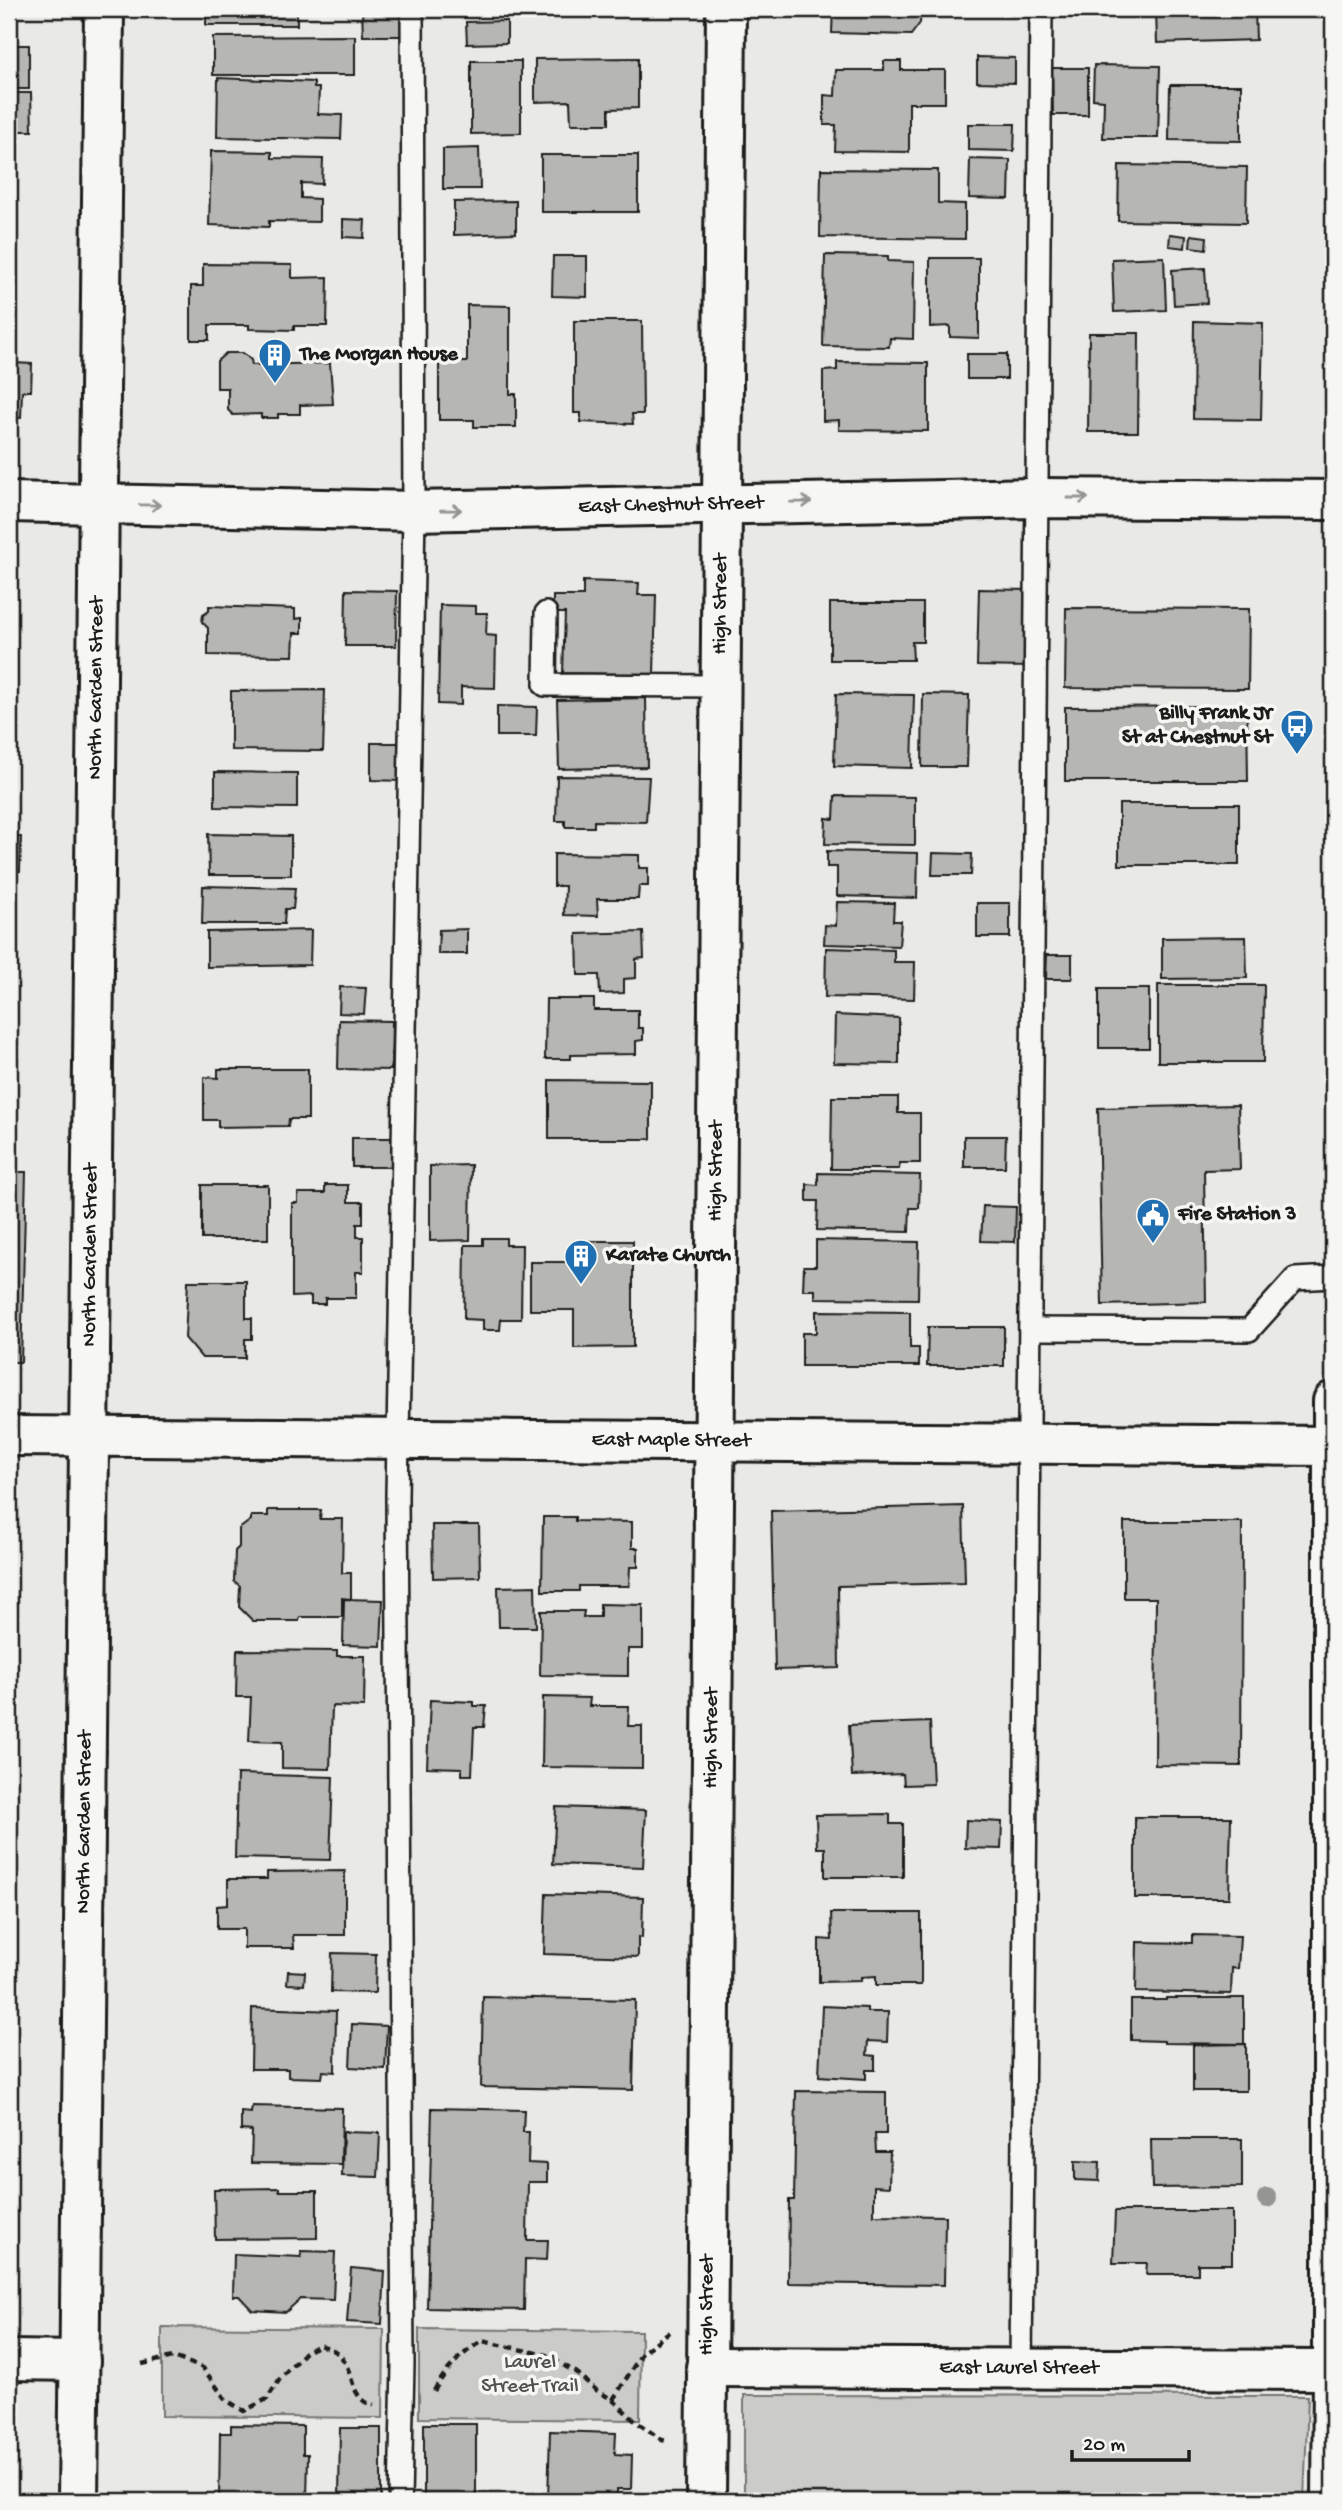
<svg xmlns="http://www.w3.org/2000/svg" width="1342" height="2510" font-family="'Gochi Hand',sans-serif">
<style>
.green{fill:#cbcbc7;stroke:#747472;stroke-width:2}
.building{fill:#b6b6b3;stroke:#1c1c1c;stroke-width:2}
.lines{fill:none;stroke-linecap:round;stroke-linejoin:round}
.lane-casing{stroke:#1c1c1c;stroke-width:26}
.street-casing{stroke:#1c1c1c;stroke-width:44}
.secondary-casing{stroke:#1c1c1c;stroke-width:44}
.path{stroke:#1c1c1c;stroke-width:4.5;stroke-dasharray:7 5;stroke-linecap:butt}
.lane{stroke:#f6f6f2;stroke-width:21}
.street{stroke:#f6f6f2;stroke-width:38}
.secondary{stroke:#f6f6f2;stroke-width:38}
.tree{fill:#959592}
.oneway{stroke:#949492}
.labels{text-anchor:middle;dominant-baseline:central;stroke-width:7;stroke-linejoin:round;paint-order:stroke}
.poi-label{font-size:21px;font-weight:bold;fill:#1c1c1c;stroke:#f6f6f2;text-anchor:start}
.street-label{font-size:21px;fill:#1c1c1c;stroke:#f6f6f2}
.park-label{font-size:21px;fill:#51514f;stroke:#f6f6f2}
</style>
<rect width="100%" height="100%" fill="#e9e9e5"/>
<filter id="ink" filterUnits="userSpaceOnUse"><feTurbulence type="fractalNoise" baseFrequency=".0143" numOctaves="2"/><feDisplacementMap in="SourceGraphic" scale="14" xChannelSelector="R" yChannelSelector="G"/><feConvolveMatrix kernelMatrix="1 2 1 2 8 2 1 2 1" color-interpolation-filters="sRGB"/></filter>
<g filter="url(#ink)">
<!-- green -->
<g class="green">
<path d="M162 2327 384 2329 383 2418 162 2416Z"/>
<path d="M419 2329 641 2331 640 2420 419 2418Z"/>
<path d="M744 2395 1308 2396 1304 2501H744Z"/>
</g>
<!-- building -->
<g class="building">
<rect x="206" y="9" width="91" height="16"/>
<path d="M362 9H402V36H363Z"/>
<path d="M833 9H921L920 23 911 35 832 33Z"/>
<path d="M1156 9H1255L1256 40 1157 43Z"/>
<path d="M507 21V43L467 44 466 22Z"/>
<path d="M355 36V75H213V37Z"/>
<rect x="9" y="45" width="20" height="44"/>
<path d="M977 57 1015 58V83L977 82Z"/>
<path d="M638 58V108L609 109V124H571L570 101 535 102V59Z"/>
<path d="M471 61H521V133L471 134Z"/>
<path d="M884 61H901V70H945V103H909V152L835 151 836 125H824V95L835 96 836 70H884Z"/>
<path d="M1094 65 1160 66 1158 138H1103L1104 100 1093 99Z"/>
<path d="M1052 68H1088V115H1053Z"/>
<path d="M218 78 314 82V88H319L318 114 342 115 341 139 217 137Z"/>
<path d="M1170 85H1241V141L1169 140Z"/>
<path d="M9 93H31L32 131H9Z"/>
<path d="M968 124H1015L1014 151 968 150Z"/>
<path d="M479 148 480 189H443V149Z"/>
<path d="M211 151 272 152V158L323 159 322 184 301 183V198L319 199V222L269 221V227L209 225Z"/>
<rect x="541" y="155" width="97" height="57"/>
<path d="M970 159 1010 160 1009 199 969 198Z"/>
<path d="M1119 165 1247 167 1246 223 1118 221Z"/>
<path d="M821 169 938 170V203L965 204V239L820 237Z"/>
<path d="M516 201V233L454 235V202Z"/>
<path d="M343 219 365 220 364 238 343 237Z"/>
<path d="M1170 234 1186 236 1185 248 1169 246Z"/>
<path d="M1191 235 1207 237 1206 249 1190 247Z"/>
<path d="M825 255 888 256V261L914 262 913 339 890 338 889 347 823 346Z"/>
<path d="M553 256H587V297L552 296Z"/>
<path d="M1164 257 1166 310 1114 312 1112 259Z"/>
<path d="M930 258H979V338L950 337V326L930 327Z"/>
<path d="M203 264 292 265V278L328 277 327 326H294V330L249 329V325H209V340H191V286H203Z"/>
<path d="M1205 268 1207 303 1174 305 1172 270Z"/>
<path d="M467 305 510 306V394H516V427H474V420H439V362H467Z"/>
<path d="M574 321H642L643 414H632L633 424 581 422V413H574Z"/>
<path d="M1194 321 1263 323 1261 420 1193 419Z"/>
<path d="M1089 333H1139L1138 432H1088Z"/>
<path d="M9 339H15L14 363 32 364 31 391H22L21 418 9 417Z"/>
<path d="M226 353H243L251 360 252 365 330 363 333 404 300 405V414H278V418H261V414L233 415 228 410V388H217V361Z"/>
<rect x="967" y="354" width="40" height="25"/>
<path d="M837 362 928 363V431L839 430V420L823 421V371L837 370Z"/>
<path d="M583 581 639 583 638 595H656L654 675 563 673 565 613H553V596H583Z"/>
<path d="M979 589 1029 590V667L977 666Z"/>
<path d="M346 590 397 591 396 646H345Z"/>
<path d="M830 603H923V642H912L913 660H830Z"/>
<path d="M440 605 476 606V613H487L486 635 496 636 495 688 461 687V705L438 704Z"/>
<path d="M209 606 295 609V619L302 618V633H294L293 656 208 655V628L202 622 203 615 209 611Z"/>
<path d="M1066 608 1249 609 1248 689 1065 688Z"/>
<path d="M325 690 323 751 231 750V691Z"/>
<path d="M836 694 914 695 912 768 834 766Z"/>
<path d="M923 694 969 695 967 767H922Z"/>
<path d="M646 698 647 767 559 769 557 700Z"/>
<path d="M497 706 537 707 536 736H497Z"/>
<path d="M1247 706 1248 781H1065V707Z"/>
<path d="M371 743H404L403 781 371 780Z"/>
<path d="M215 772 297 773V808L215 807Z"/>
<path d="M557 776 649 777 646 822 594 821V827H565V821H556Z"/>
<path d="M835 796 915 797V845L825 844 826 818 834 819Z"/>
<rect x="1119" y="804" width="120" height="61"/>
<path d="M208 834 291 836V875H209Z"/>
<path d="M9 837H21L20 871H13L12 924H9Z"/>
<path d="M827 851 918 853 917 898 837 896V867H827Z"/>
<path d="M933 853 972 854 971 875H932Z"/>
<path d="M554 854 639 855V868H648V886H639L638 899H597L598 916 564 915 565 886H554Z"/>
<path d="M203 886 295 888 293 909H285L284 924H202Z"/>
<path d="M837 902 894 903 893 921H901L899 946 824 944 825 925 836 926Z"/>
<rect x="977" y="903" width="33" height="34"/>
<path d="M467 929V954H438L439 930Z"/>
<path d="M311 930 310 965 207 967V932Z"/>
<path d="M643 932 644 958 636 959V978L624 979V993L600 994 599 975H578L577 934Z"/>
<path d="M1246 937 1247 978 1162 979V938Z"/>
<path d="M826 948 894 950V962H915L914 999 825 997Z"/>
<path d="M1047 955H1072V979H1046Z"/>
<path d="M1158 985H1264L1263 1062H1158Z"/>
<path d="M340 987 366 988 364 1014 339 1013Z"/>
<rect x="1099" y="989" width="50" height="59"/>
<path d="M546 999H594V1010H638V1028H643V1040L636 1041V1054L571 1055V1059H545Z"/>
<rect x="9" y="1002" width="4" height="37"/>
<path d="M835 1015 899 1018V1064L834 1063Z"/>
<path d="M339 1020 392 1021 391 1070 338 1069Z"/>
<path d="M218 1069H308V1119H289L288 1126 218 1127V1120H204V1077L218 1078Z"/>
<path d="M549 1080 651 1081V1139H549Z"/>
<path d="M832 1097H898V1113H920V1163H900L899 1169H831Z"/>
<path d="M1238 1105 1240 1169 1204 1170 1206 1302 1102 1305 1098 1108Z"/>
<path d="M964 1136H1006L1005 1167H964Z"/>
<rect x="352" y="1138" width="39" height="29"/>
<path d="M471 1165 470 1240 430 1241V1166Z"/>
<path d="M9 1172H26L21 1362H9Z"/>
<path d="M818 1173 920 1175 919 1208H910L909 1232 817 1230 818 1201H807V1184L818 1185Z"/>
<rect x="202" y="1185" width="66" height="54"/>
<path d="M325 1185H348V1202H363V1224H357V1237H363V1272H356V1298H325V1304H311V1296L292 1297V1203H298V1193H325Z"/>
<path d="M983 1206 1016 1207 1015 1242 981 1241Z"/>
<path d="M483 1238H506V1245H522L521 1319H501L500 1330H483V1320L464 1319 465 1245H483Z"/>
<path d="M816 1240 919 1242 918 1299 815 1298V1290H803L804 1266H816Z"/>
<path d="M575 1241H633V1347L574 1348V1310H530V1262H575Z"/>
<path d="M188 1281H246V1318H252V1339H245V1358H202L185 1338Z"/>
<path d="M816 1311 910 1312V1348H919V1366H802V1333H816Z"/>
<path d="M928 1327H1004V1366H927Z"/>
<path d="M963 1506 965 1583 838 1586 839 1668 775 1670 771 1511Z"/>
<path d="M268 1510H321L320 1519H343L342 1573H351V1599L342 1598V1617H300L299 1621H253L239 1607 240 1586 234 1581 235 1551 239 1547V1529L251 1520V1516H268Z"/>
<path d="M543 1517H575V1521L632 1522V1548H638V1567H630L629 1586H579V1591H542Z"/>
<path d="M1124 1522H1242L1241 1766 1155 1765 1156 1598H1124Z"/>
<path d="M432 1525H479L480 1577 433 1578Z"/>
<path d="M535 1586 536 1627H499L498 1587Z"/>
<path d="M344 1599 383 1600 381 1646 343 1645Z"/>
<path d="M600 1604 643 1605V1649H628V1676L540 1675 541 1611H584L583 1617H600Z"/>
<path d="M237 1650 337 1651V1656H365L364 1707 332 1706 330 1769 282 1768V1742L249 1741 251 1697H236Z"/>
<path d="M543 1697 590 1698 589 1706H629L628 1726H642V1768L542 1767Z"/>
<path d="M430 1700 474 1702V1706H486L484 1727H474L472 1775H462V1768L427 1767Z"/>
<path d="M930 1722 933 1784 904 1785 903 1774 852 1776 849 1725Z"/>
<path d="M237 1774 333 1777 330 1860 235 1858Z"/>
<path d="M556 1807 646 1810 643 1867 553 1864Z"/>
<path d="M890 1814V1824H903V1877H825V1848H817L816 1815Z"/>
<path d="M1135 1817H1231L1229 1898H1135Z"/>
<path d="M966 1820 1002 1822 1001 1849 965 1848Z"/>
<path d="M345 1871V1935H293L294 1948H244V1929H217V1906L228 1905V1879H267V1872Z"/>
<path d="M546 1894 643 1897 642 1938 638 1937V1957L544 1954Z"/>
<path d="M831 1913H921V1985H876V1976L861 1977V1981L819 1982V1939L832 1940Z"/>
<path d="M1192 1935 1240 1936 1238 1969 1232 1968 1231 1994 1136 1992 1137 1942 1192 1943Z"/>
<path d="M332 1953 376 1954 375 1993 331 1992Z"/>
<path d="M288 1971 305 1972 304 1985 287 1984Z"/>
<path d="M483 1997 635 2000 633 2090 481 2087Z"/>
<path d="M1166 1998H1244V2044L1164 2043V2041L1131 2040V2000H1166Z"/>
<path d="M822 2006 867 2008V2012H888L887 2042 868 2041 867 2055 875 2056V2070H866V2079L819 2076Z"/>
<path d="M252 2008 336 2011 335 2072 323 2071 322 2078 288 2077V2069H251Z"/>
<path d="M352 2024 387 2026 385 2069 350 2067Z"/>
<path d="M1246 2044V2091H1193V2045Z"/>
<path d="M796 2091 886 2092V2134H875L876 2152H890L889 2187 874 2186V2215L945 2216 944 2285 788 2283 789 2200H794Z"/>
<path d="M252 2106 342 2108 341 2164 251 2163 252 2131 241 2130V2112L251 2113Z"/>
<path d="M432 2108 524 2110 523 2132H529L528 2163 547 2164V2182H528L527 2240H548L547 2260 525 2259 524 2310 427 2308Z"/>
<path d="M343 2132 380 2133 378 2177 342 2176Z"/>
<path d="M1151 2139H1242V2187L1152 2188Z"/>
<path d="M1075 2161 1100 2162 1099 2181 1075 2180Z"/>
<path d="M279 2188V2191H317V2238L215 2239 214 2189Z"/>
<path d="M1115 2211H1232V2264H1198V2274H1146L1147 2263H1113Z"/>
<path d="M301 2251 335 2252 333 2300 300 2299 286 2312 252 2310 239 2296H233L234 2254 301 2257Z"/>
<path d="M351 2268 385 2271 382 2324 347 2322Z"/>
<rect x="424" y="2424" width="52" height="77"/>
<path d="M231 2425 303 2426V2454H308L307 2501H219L220 2433H231Z"/>
<path d="M340 2428H381V2501H339Z"/>
<path d="M550 2431 616 2433 615 2454 632 2455 631 2489H617V2501H548Z"/>
</g>
<g class="lines">
<defs>
<g id="lane">
<path d="M546 613 545 685 720 686"/>
<path d="M1030 1329 1249 1330 1295 1279 1333 1277"/>
<path d="M1021 2368 1041 9"/>
<path d="M400 2501 403 2364 397 1496 414 511 412 9"/>
</g>
<g id="street">
<path d="M1333 1401V2363"/>
<path id="s1" d="M9 1436 1333 1446"/>
<path d="M9 2360 80 2361"/>
<path id="s2" d="M706 2367 1333 2370"/>
<path id="s3" d="M706 2501 726 9"/>
<path d="M1332 2501 1333 2371"/>
</g>
<g id="secondary">
<path id="s4" d="M9 502 414 511 1037 498 1333 500"/>
<path id="s5" d="M78 2501 104 9"/>
</g>
</defs>
<!-- lane casing -->
<use href="#lane" class="lane-casing"/>
<!-- street casing -->
<use href="#street" class="street-casing"/>
<!-- secondary casing -->
<use href="#secondary" class="secondary-casing"/>
<!-- path -->
<g class="path">
<path d="M142 2364 173 2357 203 2368 226 2400 244 2411 267 2399 281 2377 305 2352 320 2345C325 2347 332 2349 336 2352 356 2367 347 2400 374 2405"/>
<path d="M434 2391C446 2369 461 2354 482 2341L546 2355 577 2373 596 2390 613 2400 635 2421 662 2440 667 2441"/>
<path d="M613 2400 642 2353 669 2332"/>
</g>
<!-- lane -->
<use href="#lane" class="lane"/>
<!-- street -->
<use href="#street" class="street"/>
<!-- secondary -->
<use href="#secondary" class="secondary"/>
</g>
<!-- trees -->
<circle class="tree" cx="1267" cy="2198" r="10"/>
<!-- one-way arrows -->
<defs><path id="oneway-shaft" d="M-6 0H5M1.5-3L5.5 0L1.5 3" fill="none" stroke-width="1.6" stroke-linecap="round" stroke-linejoin="round" transform="scale(1.75)"/></defs>
<g class="oneway">
<use href="#oneway-shaft" transform="translate(1078 498)"/>
<use href="#oneway-shaft" transform="translate(801 502) rotate(-1)"/>
<use href="#oneway-shaft" transform="translate(150 505) rotate(1)"/>
<use href="#oneway-shaft" transform="translate(451 510) rotate(-1)"/>
</g>
</g>
<!-- icons -->
<defs>
<symbol id="building-pin" viewBox="-11 -11 22 30"><path d="M0 17L-7.5 6A9.5 9.5 0 1 1 7.5 6Z" fill="#1f6fb2" stroke="#f6f6f2"/><path d="M-4-6H4V6H1V3H-1V6H-4ZM-2.5-4.3h1.7v1.8h-1.7ZM.8-4.3h1.7v1.8H.8ZM-2.5-1h1.7V.8h-1.7ZM.8-1h1.7V.8H.8Z" fill="#fff"/></symbol>
<symbol id="bus-pin" viewBox="-11 -11 22 30"><path d="M0 17L-7.5 6A9.5 9.5 0 1 1 7.5 6Z" fill="#1f6fb2" stroke="#f6f6f2"/><path d="M-5-6H5V4H4V6H2V4H-2V6H-4V4H-5ZM-3.5-4V0h7V-4ZM-3.5 1.2v1.5H-2V1.2ZM2 1.2v1.5H3.5V1.2Z" fill="#fff"/></symbol>
<symbol id="civic-pin" viewBox="-11 -11 22 30"><path d="M0 17L-7.5 6A9.5 9.5 0 1 1 7.5 6Z" fill="#1f6fb2" stroke="#f6f6f2"/><path d="M-.6-6.5H3V-4.5H.6V-3L4-1V1h2V6H-6V1h2V-1L-.6-3ZM-1.2 2.5V6h2.4V2.5Z" fill="#fff"/></symbol>
</defs>
<g fill-rule="evenodd">
<use href="#building-pin" x="256" y="336" width="38" height="52"/>
<use href="#bus-pin" x="1278" y="707" width="38" height="52"/>
<use href="#civic-pin" x="1134" y="1196" width="38" height="52"/>
<use href="#building-pin" x="562" y="1237" width="38" height="52"/>
</g>
<g class="labels">
<!-- poi labels -->
<g class="poi-label">
<text x="300" y="355">The Morgan House</text>
<text x="1272" y="714" text-anchor="end">Billy Frank Jr<tspan x="1272" dy="24">St at Chestnut St</tspan></text>
<text x="1178" y="1215">Fire Station 3</text>
<text x="606" y="1256">Karate Church</text>
</g>
<!-- street labels -->
<g class="street-label">
<text stroke="none"><textPath href="#s4" startOffset="662">East Chestnut Street</textPath></text>
<text stroke="none"><textPath href="#s3" startOffset="1897">High Street</textPath></text>
<text stroke="none"><textPath href="#s5" startOffset="1813">North Garden Street</textPath></text>
<text stroke="none"><textPath href="#s3" startOffset="1330">High Street</textPath></text>
<text stroke="none"><textPath href="#s5" startOffset="1246">North Garden Street</textPath></text>
<text stroke="none"><textPath href="#s1" startOffset="662">East Maple Street</textPath></text>
<text stroke="none"><textPath href="#s3" startOffset="763">High Street</textPath></text>
<text stroke="none"><textPath href="#s5" startOffset="679">North Garden Street</textPath></text>
<text stroke="none"><textPath href="#s3" startOffset="196">High Street</textPath></text>
<text stroke="none"><textPath href="#s2" startOffset="313">East Laurel Street</textPath></text>
</g>
<!-- park labels -->
<g class="park-label">
<text x="530" y="2363">Laurel<tspan x="530" dy="24">Street Trail</tspan></text>
</g>
</g>
<!-- margin -->
<rect width="1342" height="2510" fill="none" stroke="#f6f6f2" stroke-width="35"/>
<rect x="18" y="18" width="1307" height="2475" fill="none" stroke="#1c1c1c" stroke-width="2.5" filter="url(#ink)"/>
<!-- scale -->
<path d="M1072 2450v10h117v-10" fill="none" stroke="#1c1c1c" stroke-width="3.5"/>
<text x="1083" y="2450" font-size="21" fill="#1c1c1c" stroke="#f6f6f2" stroke-width="5" paint-order="stroke">20 m</text>
</svg>
